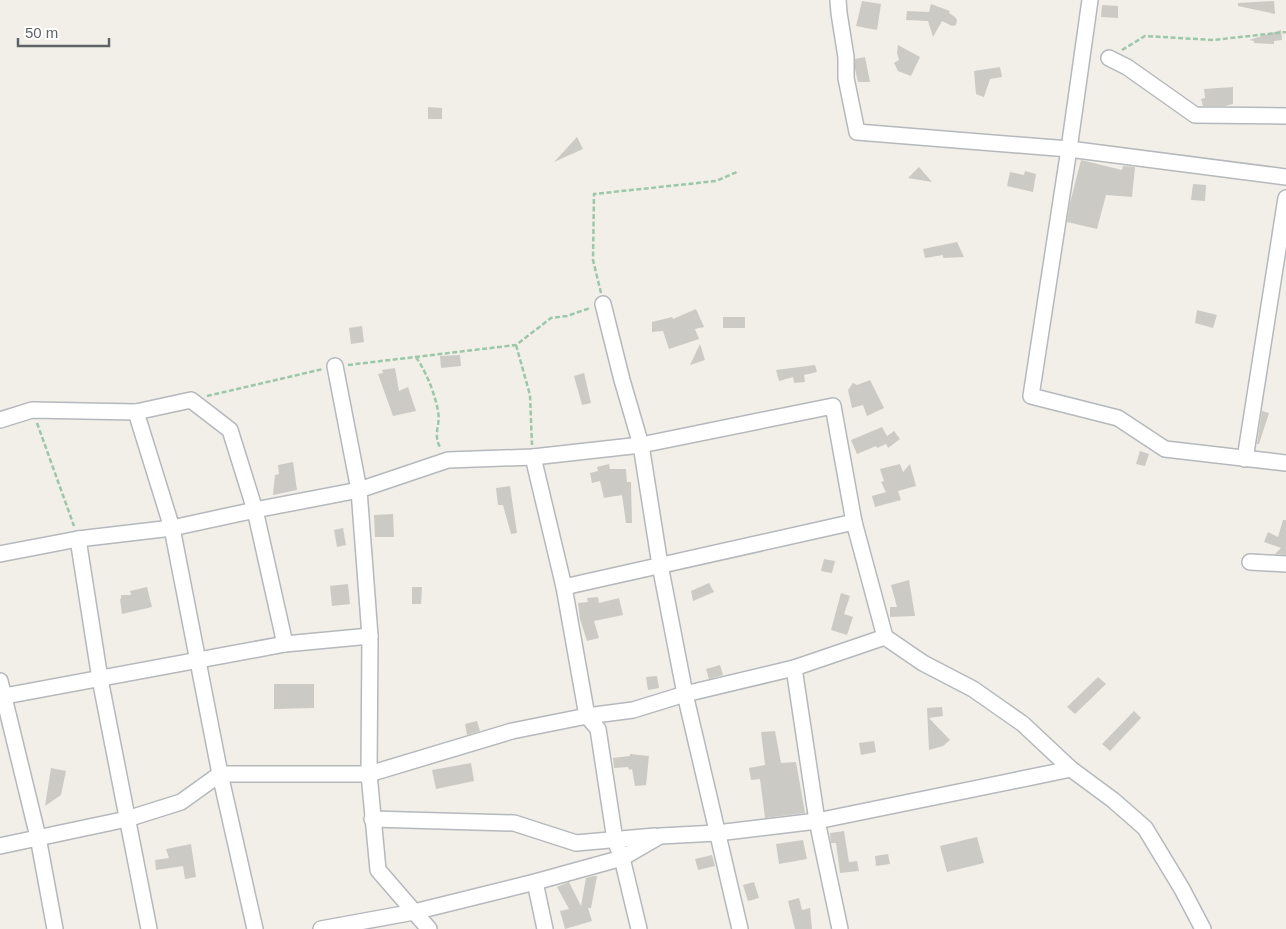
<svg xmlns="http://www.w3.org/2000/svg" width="1286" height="929" font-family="Helvetica,sans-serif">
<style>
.building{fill:#cccac5}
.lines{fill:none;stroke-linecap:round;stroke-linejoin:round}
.street-casing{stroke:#b5b8bc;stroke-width:18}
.path{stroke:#9cc7a9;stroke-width:2.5;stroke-dasharray:5 2.5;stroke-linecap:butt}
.street{stroke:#fff;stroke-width:15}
</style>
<rect width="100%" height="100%" fill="#f1efe8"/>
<!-- building -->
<g class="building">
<path d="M862 1 881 4 877 30 856 26Z"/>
<path d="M1274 1 1275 14 1238 6V3Z"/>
<path d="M931 4 950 11 949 13 955 17 957 20 956 25 952 26 942 21 933 37 928 21 906 20 907 11 929 12Z"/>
<path d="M1102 5 1118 6V18L1101 17Z"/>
<path d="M1281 30 1282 40 1274 41V44L1254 43V41L1249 40Z"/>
<path d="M898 45 920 57 911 76 898 71 894 63 899 60 897 53Z"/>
<path d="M865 57 870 82H858L855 69V59Z"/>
<path d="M1000 67 1002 77 990 79 984 97 976 94 974 71Z"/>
<path d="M1233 87V104L1225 106H1203L1201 99 1205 98 1204 89Z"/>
<path d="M428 107 442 108V119H428Z"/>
<path d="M577 137 583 149 554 162Z"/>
<path d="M1081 160 1122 170 1123 166 1135 167 1132 197 1106 195 1097 229 1067 222 1070 203Z"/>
<path d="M919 167 932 182 908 178Z"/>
<path d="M1025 171 1036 174 1033 192 1007 186 1010 172 1024 175Z"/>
<path d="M1193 184 1206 185 1205 201 1191 200Z"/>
<path d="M957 242 964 257 943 258V255L925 258 923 249Z"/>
<path d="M696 309 704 327 695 329 699 339 669 349 663 331 652 332V322L672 317 673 319Z"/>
<path d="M1197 310 1217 315 1213 328 1195 323Z"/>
<rect x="723" y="317" width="22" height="11"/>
<path d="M362 326 364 342 351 344 349 328Z"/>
<path d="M700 344 705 360 690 365Z"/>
<path d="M460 355 461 366 441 368 440 356Z"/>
<path d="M815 365 817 372 804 375 805 382 794 383 793 377 779 381 776 370Z"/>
<path d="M395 368 399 391 408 387 416 411 393 416 378 374 383 373 382 370Z"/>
<path d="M584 373 591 403 582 405 574 376Z"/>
<path d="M870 380 884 408 867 416 863 405 852 408 848 390 853 383 857 385Z"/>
<path d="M1262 411 1269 413 1259 444H1257Z"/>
<path d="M882 427 887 436 894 431 900 439 888 448 886 444 877 448 876 446 857 454 851 440Z"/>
<path d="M1140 451 1149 454 1145 466 1136 464Z"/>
<path d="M293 462 297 490 273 495 275 475 279 474 278 465Z"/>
<path d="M609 464 610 469H626L627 482H631L632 523H626L622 495 604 498 600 481 592 483 590 473 598 471 597 467Z"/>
<path d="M900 464 903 472 910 464 916 486 898 491 901 500 875 507 872 496 886 492 881 482 884 481 880 469Z"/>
<path d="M510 486 517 533 511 534 503 505H498L496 488Z"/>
<path d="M393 514 394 537H375L374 515Z"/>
<path d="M1283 520H1286V555L1275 554 1281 548 1264 542 1268 532 1278 537Z"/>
<path d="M343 528 346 545 337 547 334 530Z"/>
<path d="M824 559 835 561 832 573 821 571Z"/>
<path d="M909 580 915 616 890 617V607H897L891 585Z"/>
<path d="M709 583 714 592 693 601 691 591Z"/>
<path d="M348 584 350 604 332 606 330 586Z"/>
<path d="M147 587 152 607 122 614 120 599H121V595H131L130 591Z"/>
<path d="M412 587H422L421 604H412Z"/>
<path d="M841 593 850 596 844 614 853 617 847 635 831 630Z"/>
<path d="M598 597 599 603 619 598 623 615 594 621 599 638 587 641 580 619 578 603 588 602 587 598Z"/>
<path d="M720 665 723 675 709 679 706 669Z"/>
<path d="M657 676 659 688 648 690 646 677Z"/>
<path d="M1098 677 1106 684 1075 714 1067 707Z"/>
<path d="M274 684H314V708L274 709Z"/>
<path d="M942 707 943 716 929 718 950 740 943 746 929 750 927 708Z"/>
<path d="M1134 711 1141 718 1110 751 1102 744Z"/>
<path d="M477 721 480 731 467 735 465 724Z"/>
<path d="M775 731 781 763 796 762 805 813 765 818 760 779 751 780 749 768 765 765 761 732Z"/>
<path d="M874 741 876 752 861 755 859 743Z"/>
<path d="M630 754 649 756 646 785 635 786 632 769 629 770 628 767 614 768 613 758 630 756Z"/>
<path d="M471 763 474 781 436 789 432 770Z"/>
<path d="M51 768 66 771 61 795 45 806Z"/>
<path d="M844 831 849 862 857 861 859 871 840 873 836 843H831L830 833Z"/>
<path d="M977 837 984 863 947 872 940 846Z"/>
<path d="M803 840 807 859 779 864 776 844Z"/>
<path d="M191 844 196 877 185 879 183 866 156 870 155 860 169 858 166 849Z"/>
<path d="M888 854 890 864 876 866 875 856Z"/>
<path d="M712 855 715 866 698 870 695 859Z"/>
<path d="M594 876H597L591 908H588L592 921 565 929 560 911 569 909 557 887 569 882 581 906 586 878Z"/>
<path d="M754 882 759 898 748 901 743 885Z"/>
<path d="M799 898 802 910 810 908 812 929H795L788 901Z"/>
</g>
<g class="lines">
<defs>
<g id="street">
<path d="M838 0 839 13 846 57V78L857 132 1069 149 1286 177"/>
<path d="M1090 0 1069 149 1031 396 1118 418 1165 449 1286 463"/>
<path d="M1109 58 1127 67 1195 115 1286 116"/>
<path d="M603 304 622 380 641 445 660 565 685 694 740 929"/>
<path d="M335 366 359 490 370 636 369 774 378 870 429 929"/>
<path d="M136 412 172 528 220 774 255 929"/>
<path d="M0 420 32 410 136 412 191 400 230 430 255 510 285 644"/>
<path d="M533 457 564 587 587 716 598 729 615 840 622 858 639 929"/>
<path d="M1245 459 1286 198"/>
<path d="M854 522 885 637 923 663 973 689 1023 724 1071 769 1113 800 1145 828 1182 889 1203 929"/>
<path d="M78 539 100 679 149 929"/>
<path d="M0 554 78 539 172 528 255 510 359 490 448 460 533 457 641 445 833 406 854 522 564 587"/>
<path d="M1250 562 1286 564"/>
<path d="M794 668 817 821 840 929"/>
<path d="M0 681 38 837 55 929"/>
<path d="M0 697 285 644 370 636"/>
<path d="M372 819 514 823 576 843 655 836"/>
<path d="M0 846 127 819 181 802 220 774H369L512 731 587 716 633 710 685 694 794 668 885 637"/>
<path d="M535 882 545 929"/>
<path d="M321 929 414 912 535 882 622 858 660 836 717 833 817 821 1071 769"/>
</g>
</defs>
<!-- street casing -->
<use href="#street" class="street-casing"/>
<!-- path -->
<g class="path">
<path d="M1122 50 1145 36 1213 40 1286 32"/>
<path d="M601 293 593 260 594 194 716 181 737 172"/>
<path d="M516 345 530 395 532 445"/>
<path d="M416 357C427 374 434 391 438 411 441 426 432 434 441 449"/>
<path d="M348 365 516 345 551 318 567 316 590 308"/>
<path d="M207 396 323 369"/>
<path d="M37 423 74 526"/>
</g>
<!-- street -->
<use href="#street" class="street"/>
</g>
<!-- scale -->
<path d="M18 38v8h91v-8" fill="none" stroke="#5f6368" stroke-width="2.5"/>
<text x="25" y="38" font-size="15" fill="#5f6368" stroke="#ffffff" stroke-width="4" paint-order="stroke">50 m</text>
</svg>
